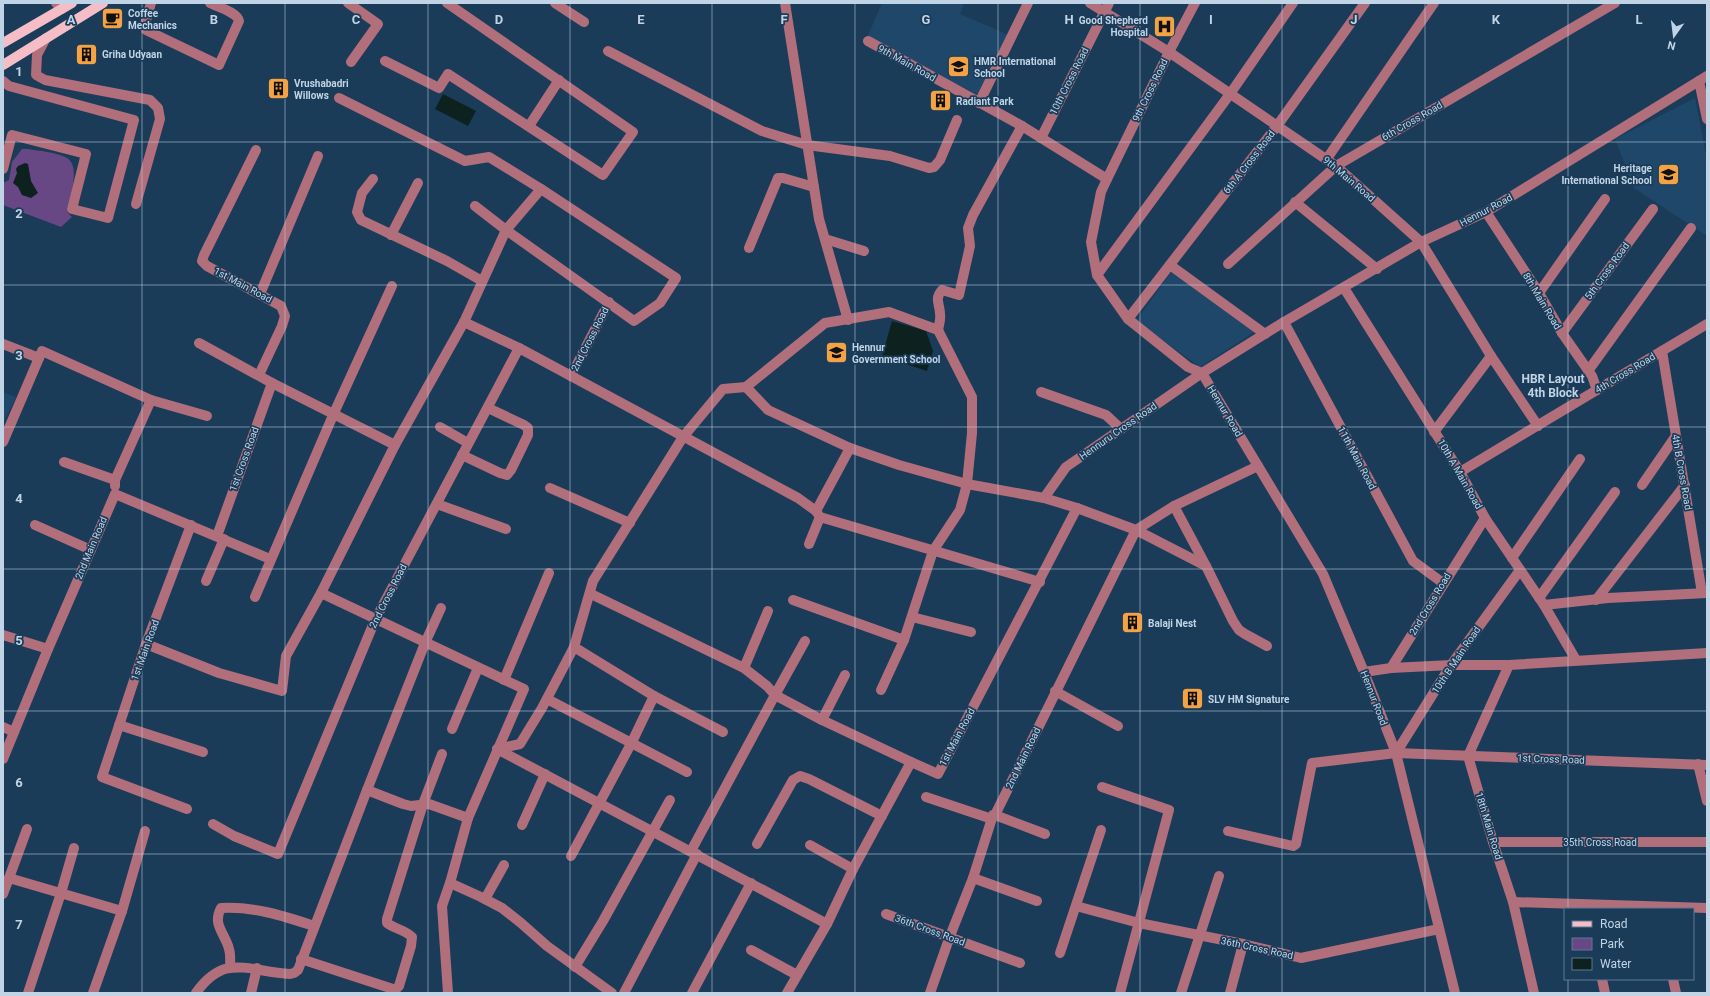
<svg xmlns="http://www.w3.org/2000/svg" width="1710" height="996" font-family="Roboto,sans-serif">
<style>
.built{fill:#1e4769}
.green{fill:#684785}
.water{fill:#0d211f}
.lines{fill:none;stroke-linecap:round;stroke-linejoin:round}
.minor{stroke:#b16e7b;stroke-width:10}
.major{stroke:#f5bec7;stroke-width:10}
.grid{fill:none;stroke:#c1d4e6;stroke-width:1;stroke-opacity:0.55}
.labels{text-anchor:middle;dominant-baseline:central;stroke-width:3.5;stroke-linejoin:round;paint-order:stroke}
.poi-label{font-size:10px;font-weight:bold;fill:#c1d4e6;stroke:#1a3c59;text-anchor:start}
.street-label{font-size:10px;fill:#c1d4e6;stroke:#1a3c59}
.quarter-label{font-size:12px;font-weight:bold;fill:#c1d4e6;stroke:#1a3c59}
.grid-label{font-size:13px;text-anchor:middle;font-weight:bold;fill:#c1d4e6;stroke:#1a3c59;stroke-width:3.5;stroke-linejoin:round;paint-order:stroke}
</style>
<rect width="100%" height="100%" fill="#1a3c59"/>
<!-- built -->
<g class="built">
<path d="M882 3H964L960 14 1009 35 980 96 867 38Z"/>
<path d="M1695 98 1707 160V236L1634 188 1615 139Z"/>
<path d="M1172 271 1256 331 1200 367 1136 321Z"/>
<path d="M3 392 16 397 3 424Z"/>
</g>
<!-- green -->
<path class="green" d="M22 149H28C40 151 54 152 65 157 82 164 70 196 67 209L68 213 72 217 61 227 3 205V183L9 180 12 162Z"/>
<!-- water -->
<g class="water">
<path d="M443 94 476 111 468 126 435 109Z"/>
<path d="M25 163 28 164 31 181 38 193 31 198 22 195 18 187 13 183 17 173 16 169 18 166Z"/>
<path d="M892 321 926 331 933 351 927 371 882 356Z"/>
</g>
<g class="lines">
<!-- minor -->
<g class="minor">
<path d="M56 3 62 9"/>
<path d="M151 3 145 24 146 30 219 65 239 21C237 12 218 7 210 3"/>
<path d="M348 3 378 24 351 62"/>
<path d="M555 3 584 22"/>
<path d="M785 3 819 219 848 320"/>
<path d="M1090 3 1169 52 1336 166 1421 242 1491 356 1538 426"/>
<path d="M46 38 37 55 36 75 45 80 150 100 158 108 160 119 136 204"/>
<path d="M868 41 1022 126 1107 179 1101 192 1091 242 1097 275 1128 319 1188 367 1202 373"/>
<path d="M608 51 762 131 807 145 890 156 929 168 934 167 940 160 957 120"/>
<path d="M385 61 439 88 448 74 603 175 633 132 447 3"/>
<path d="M3 81 9 86 134 120 108 218 72 209 86 154 12 135 3 169"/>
<path d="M1699 81 1707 119"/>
<path d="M979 103 1028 3"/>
<path d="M529 126 559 80"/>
<path d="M1041 138 1109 3"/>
<path d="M256 150 204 255 202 261 207 266 281 306 285 316 282 326 259 375"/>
<path d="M1326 160 1434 3"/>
<path d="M373 179 362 193 357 212 361 220 447 261 482 281"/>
<path d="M1107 179 1169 52 1195 3"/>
<path d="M1295 202 1377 269"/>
<path d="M475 206 506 230 634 321 660 303 676 278 541 189"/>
<path d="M1486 212 1539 293 1562 333 1592 376 1597 390"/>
<path d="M391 235 418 183"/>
<path d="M825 239 864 251"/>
<path d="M749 248 778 178H783L814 187"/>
<path d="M1228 264 1336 166 1615 3"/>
<path d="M1170 265 1265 334"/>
<path d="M1097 275 1230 94 1293 3"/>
<path d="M1344 288 1460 472 1485 518 1544 605 1576 660"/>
<path d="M1539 293 1605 199"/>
<path d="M260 294 318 156"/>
<path d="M1128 319 1277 126 1365 3"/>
<path d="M464 322 519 348 798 498 816 511 820 517 1040 582"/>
<path d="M1284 322 1413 561 1443 583"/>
<path d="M938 330C939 325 941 319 940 314 940 304 934 299 942 290L959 295 970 246 968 228 973 215 1022 126"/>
<path d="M1562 333 1653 209"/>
<path d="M199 343 272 383 395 445"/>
<path d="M3 344 39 358"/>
<path d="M1662 351 1702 593"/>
<path d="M1588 371 1691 228"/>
<path d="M1202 373 1323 574 1364 672 1396 753 1455 993"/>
<path d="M571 376 609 302"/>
<path d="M746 387 768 410 850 448 899 465 967 484 960 510 933 551 904 640 881 690"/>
<path d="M1041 392 1106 415 1121 429"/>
<path d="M151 400 207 416"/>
<path d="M440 427 468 443"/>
<path d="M1434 432 1491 356"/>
<path d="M3 442 42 351 151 400 115 480"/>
<path d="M462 455 500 473 507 475 511 470 528 435V428L524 425 488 408"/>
<path d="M64 462 115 480V486"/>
<path d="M1460 472 1707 324"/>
<path d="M1642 485 1675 437"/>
<path d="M550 488 630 523"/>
<path d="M1044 498 1066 467 1202 373 1284 322 1421 242 1486 212 1707 76"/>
<path d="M437 504 506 529"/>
<path d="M1174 506 1206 566 1233 621 1239 630 1245 634 1267 646"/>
<path d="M816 511 850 448"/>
<path d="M35 525 91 550"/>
<path d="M217 536 272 383"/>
<path d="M809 544 820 517"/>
<path d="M1512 558 1580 459"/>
<path d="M206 581 224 539"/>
<path d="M321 593 524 689 468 818 450 883 481 897 502 908 521 923 547 946 612 993"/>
<path d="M591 594 744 668 767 686 775 695 805 641"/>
<path d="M255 597 334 413 392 286"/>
<path d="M1539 598 1615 492"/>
<path d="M793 600 904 640"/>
<path d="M1596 600 1685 485"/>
<path d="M1544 605 1608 598 1707 593"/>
<path d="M912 617 971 632"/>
<path d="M3 635 48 649"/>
<path d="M146 644 219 673 282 691 286 656 321 593 395 445 464 322 506 230 541 189 489 157 465 161 339 98"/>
<path d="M1509 665 1468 756 1493 842 1513 902 1534 993"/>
<path d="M744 668 768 611"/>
<path d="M1391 668 1451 665H1509L1707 653"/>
<path d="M1364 672 1391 668 1485 518"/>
<path d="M504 680 549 573"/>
<path d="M1055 691 1118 726"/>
<path d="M654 696 723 732"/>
<path d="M547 699 687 772"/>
<path d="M822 720 845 675"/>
<path d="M119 725 203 752"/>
<path d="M3 727 14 732"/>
<path d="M452 729 478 668"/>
<path d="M497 749 520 744 542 708 574 647 593 581 683 437 723 389 746 387 825 323 889 312 938 330 972 397V433L967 484 1044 498 1077 508 1136 530 1174 506 1258 466"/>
<path d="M497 749 827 924"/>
<path d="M1396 753 1451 665 1520 570"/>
<path d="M3 759 48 649 115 494 270 559"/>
<path d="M1698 764 1707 801"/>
<path d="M1102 787 1169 810 1120 993"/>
<path d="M367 790 403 804 411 806 429 804 468 818"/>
<path d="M926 797 992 819"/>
<path d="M187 809 102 777 146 644 191 525"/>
<path d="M995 815 1045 834"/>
<path d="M213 824 234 836 278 854 375 620 519 348"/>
<path d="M522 825 545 774"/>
<path d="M1228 831 1293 846 1296 844 1312 763 1396 753 1707 765"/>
<path d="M1493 842H1707"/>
<path d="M757 844 793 780 800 776 809 779 882 816"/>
<path d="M810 845 853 869"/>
<path d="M691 851 775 695 822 720 911 762"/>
<path d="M571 856 632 742 654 696 574 647"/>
<path d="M9 878 27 829"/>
<path d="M973 878 1037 901"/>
<path d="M3 894 9 878 122 911 93 993"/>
<path d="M485 899 504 865"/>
<path d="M1513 902 1707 908"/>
<path d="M1076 906 1139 923 1243 944 1301 958 1439 929"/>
<path d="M122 911 145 831"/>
<path d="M886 914 1020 963"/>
<path d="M751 950 797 975"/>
<path d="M1060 953 1101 830"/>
<path d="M301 959 393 989H396L399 986 411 946 412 937C405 930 395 929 387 923V919L423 804 442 754"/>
<path d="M575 967 603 921 670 800"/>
<path d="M230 968C230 962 231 955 229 949 225 933 212 925 221 908 253 906 284 916 314 926"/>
<path d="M1602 979 1605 993"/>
<path d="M1673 979 1676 993"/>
<path d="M28 993 61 893 74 848"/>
<path d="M196 993C225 952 249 972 290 974L294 973 298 970 367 790 425 643 441 608"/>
<path d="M251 993 257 968"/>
<path d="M448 993 442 906 450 883"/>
<path d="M624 993 697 854"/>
<path d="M692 993 751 883"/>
<path d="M787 993 827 924 853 869 911 762 938 774 1077 508"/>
<path d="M930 993 950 936 973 878 993 815H995L1136 530 1206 566"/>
<path d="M1181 993 1219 876"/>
<path d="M1230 993 1243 944"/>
</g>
<!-- major -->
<g class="major">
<path d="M3 43 72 3"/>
<path d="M3 65 103 3"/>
</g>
</g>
<!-- grid -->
<path class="grid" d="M142 3V993M285 3V993M428 3V993M570 3V993M712 3V993M855 3V993M998 3V993M1140 3V993M1282 3V993M1425 3V993M1568 3V909M3 142H1707M3 285H1707M3 427H1707M3 569H1707M3 711H1707M3 854H1707M1568 979V993"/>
<!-- icons -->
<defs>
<symbol id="cafe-square" viewBox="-11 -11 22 22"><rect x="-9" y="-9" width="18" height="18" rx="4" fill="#f4a344" stroke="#1a3c59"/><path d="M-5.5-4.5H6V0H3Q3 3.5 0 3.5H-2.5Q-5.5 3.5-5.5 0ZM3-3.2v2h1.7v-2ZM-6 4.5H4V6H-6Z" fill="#111"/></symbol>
<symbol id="hospital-square" viewBox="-11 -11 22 22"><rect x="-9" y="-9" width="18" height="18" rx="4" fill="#f4a344" stroke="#1a3c59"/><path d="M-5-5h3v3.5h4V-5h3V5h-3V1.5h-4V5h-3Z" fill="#111"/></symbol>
<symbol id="building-square" viewBox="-11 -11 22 22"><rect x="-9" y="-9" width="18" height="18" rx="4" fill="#f4a344" stroke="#1a3c59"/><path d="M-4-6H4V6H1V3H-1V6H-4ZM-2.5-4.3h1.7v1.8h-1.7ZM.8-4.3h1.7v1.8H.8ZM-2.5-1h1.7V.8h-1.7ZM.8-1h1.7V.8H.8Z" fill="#111"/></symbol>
<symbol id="school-square" viewBox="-11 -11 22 22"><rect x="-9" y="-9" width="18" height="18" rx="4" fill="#f4a344" stroke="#1a3c59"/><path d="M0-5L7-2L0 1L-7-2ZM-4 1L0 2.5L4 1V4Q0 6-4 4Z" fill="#111"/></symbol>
</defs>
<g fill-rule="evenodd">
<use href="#cafe-square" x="100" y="6" width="25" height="25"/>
<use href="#hospital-square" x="1152" y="14" width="25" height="25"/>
<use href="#building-square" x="74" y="42" width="25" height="25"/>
<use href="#school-square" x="946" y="54" width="25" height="25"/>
<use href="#building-square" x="266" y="76" width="25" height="25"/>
<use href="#building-square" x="928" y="88" width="25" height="25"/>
<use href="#school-square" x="1656" y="162" width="25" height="25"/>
<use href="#school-square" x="824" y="340" width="25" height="25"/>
<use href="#building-square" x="1120" y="610" width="25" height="25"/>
<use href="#building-square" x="1180" y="686" width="25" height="25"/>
</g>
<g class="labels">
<!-- poi labels -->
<g class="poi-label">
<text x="128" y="13">Coffee<tspan x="128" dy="12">Mechanics</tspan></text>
<text x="1148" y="20" text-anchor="end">Good Shepherd<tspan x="1148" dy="12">Hospital</tspan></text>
<text x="102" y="54">Griha Udyaan</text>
<text x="974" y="61">HMR International<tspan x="974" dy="12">School</tspan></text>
<text x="294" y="83">Vrushabadri<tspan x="294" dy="12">Willows</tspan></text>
<text x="956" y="101">Radiant Park</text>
<text x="1652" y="168" text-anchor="end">Heritage<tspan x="1652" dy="12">International School</tspan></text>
<text x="852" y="347">Hennur<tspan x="852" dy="12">Government School</tspan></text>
<text x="1148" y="623">Balaji Nest</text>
<text x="1208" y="699">SLV HM Signature</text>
</g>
<!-- street labels -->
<g class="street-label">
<text transform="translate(907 63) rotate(29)">9th Main Road</text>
<text transform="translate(1069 81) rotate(-63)">10th Cross Road</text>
<text transform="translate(1150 90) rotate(-64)">9th Cross Road</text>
<text transform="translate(1412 121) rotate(-30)">6th Cross Road</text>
<text transform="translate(1249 162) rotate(-52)">6th A Cross Road</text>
<text transform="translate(1349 179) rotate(40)">9th Main Road</text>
<text transform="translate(1486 210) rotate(-28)">Hennur Road</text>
<text transform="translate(1607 271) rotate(-54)">5th Cross Road</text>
<text transform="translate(243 285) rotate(28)">1st Main Road</text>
<text transform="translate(1542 301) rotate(59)">8th Main Road</text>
<text transform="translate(590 339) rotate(-63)">2nd Cross Road</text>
<text transform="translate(1625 373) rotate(-31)">4th Cross Road</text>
<text transform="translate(1225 411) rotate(59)">Hennur Road</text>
<text transform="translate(1118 431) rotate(-35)">Hennuru Cross Road</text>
<text transform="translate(1357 458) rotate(62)">11th Main Road</text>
<text transform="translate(244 459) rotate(-70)">1st Cross Road</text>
<text transform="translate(1682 472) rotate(80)">4th B Cross Road</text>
<text transform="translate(1460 474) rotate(60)">10th A Main Road</text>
<text transform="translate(91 548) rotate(-67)">2nd Main Road</text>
<text transform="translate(388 596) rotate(-63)">2nd Cross Road</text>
<text transform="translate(1430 604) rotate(-59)">2nd Cross Road</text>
<text transform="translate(145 650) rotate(-70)">1st Main Road</text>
<text transform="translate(1456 660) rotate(-56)">10th B Main Road</text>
<text transform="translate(1374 698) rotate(69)">Hennur Road</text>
<text transform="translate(957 737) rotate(-62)">1st Main Road</text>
<text transform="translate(1023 758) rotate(-64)">2nd Main Road</text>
<text transform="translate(1551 759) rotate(2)">1st Cross Road</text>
<text transform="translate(1489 826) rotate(73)">18th Main Road</text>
<text x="1600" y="842">35th Cross Road</text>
<text transform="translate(930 930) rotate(20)">36th Cross Road</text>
<text transform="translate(1257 948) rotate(12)">36th Cross Road</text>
</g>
<!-- quarter labels -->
<g class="quarter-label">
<text x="1553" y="379">HBR Layout<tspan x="1553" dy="14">4th Block</tspan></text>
</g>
</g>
<g class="grid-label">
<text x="71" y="24">A</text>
<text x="214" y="24">B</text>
<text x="356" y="24">C</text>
<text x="499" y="24">D</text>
<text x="641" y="24">E</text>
<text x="784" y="24">F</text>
<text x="926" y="24">G</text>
<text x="1069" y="24">H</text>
<text x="1211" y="24">I</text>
<text x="1354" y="24">J</text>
<text x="1496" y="24">K</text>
<text x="1639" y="24">L</text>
<text x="19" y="76">1</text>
<text x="19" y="218">2</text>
<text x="19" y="360">3</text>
<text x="19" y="503">4</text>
<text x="19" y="645">5</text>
<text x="19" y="787">6</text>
<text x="19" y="929">7</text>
</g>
<!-- border -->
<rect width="1710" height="996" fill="none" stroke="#c1d4e6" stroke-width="8"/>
<!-- legend -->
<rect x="1564" y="908" width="130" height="72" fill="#1a3c59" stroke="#5d7991"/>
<rect x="1572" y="921" width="20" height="6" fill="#f5bec7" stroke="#5d7991"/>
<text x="1600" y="928" font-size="12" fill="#c1d4e6">Road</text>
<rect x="1572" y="938" width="20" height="12" fill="#684785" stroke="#5d7991"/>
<text x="1600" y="948" font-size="12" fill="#c1d4e6">Park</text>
<rect x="1572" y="958" width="20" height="12" fill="#0d211f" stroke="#5d7991"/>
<text x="1600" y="968" font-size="12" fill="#c1d4e6">Water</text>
<!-- north arrow -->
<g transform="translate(1674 36) rotate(194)" stroke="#1a3c59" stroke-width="3" paint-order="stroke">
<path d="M0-3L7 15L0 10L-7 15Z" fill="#c1d4e6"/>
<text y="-6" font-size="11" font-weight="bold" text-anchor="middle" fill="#c1d4e6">N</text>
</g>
</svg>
